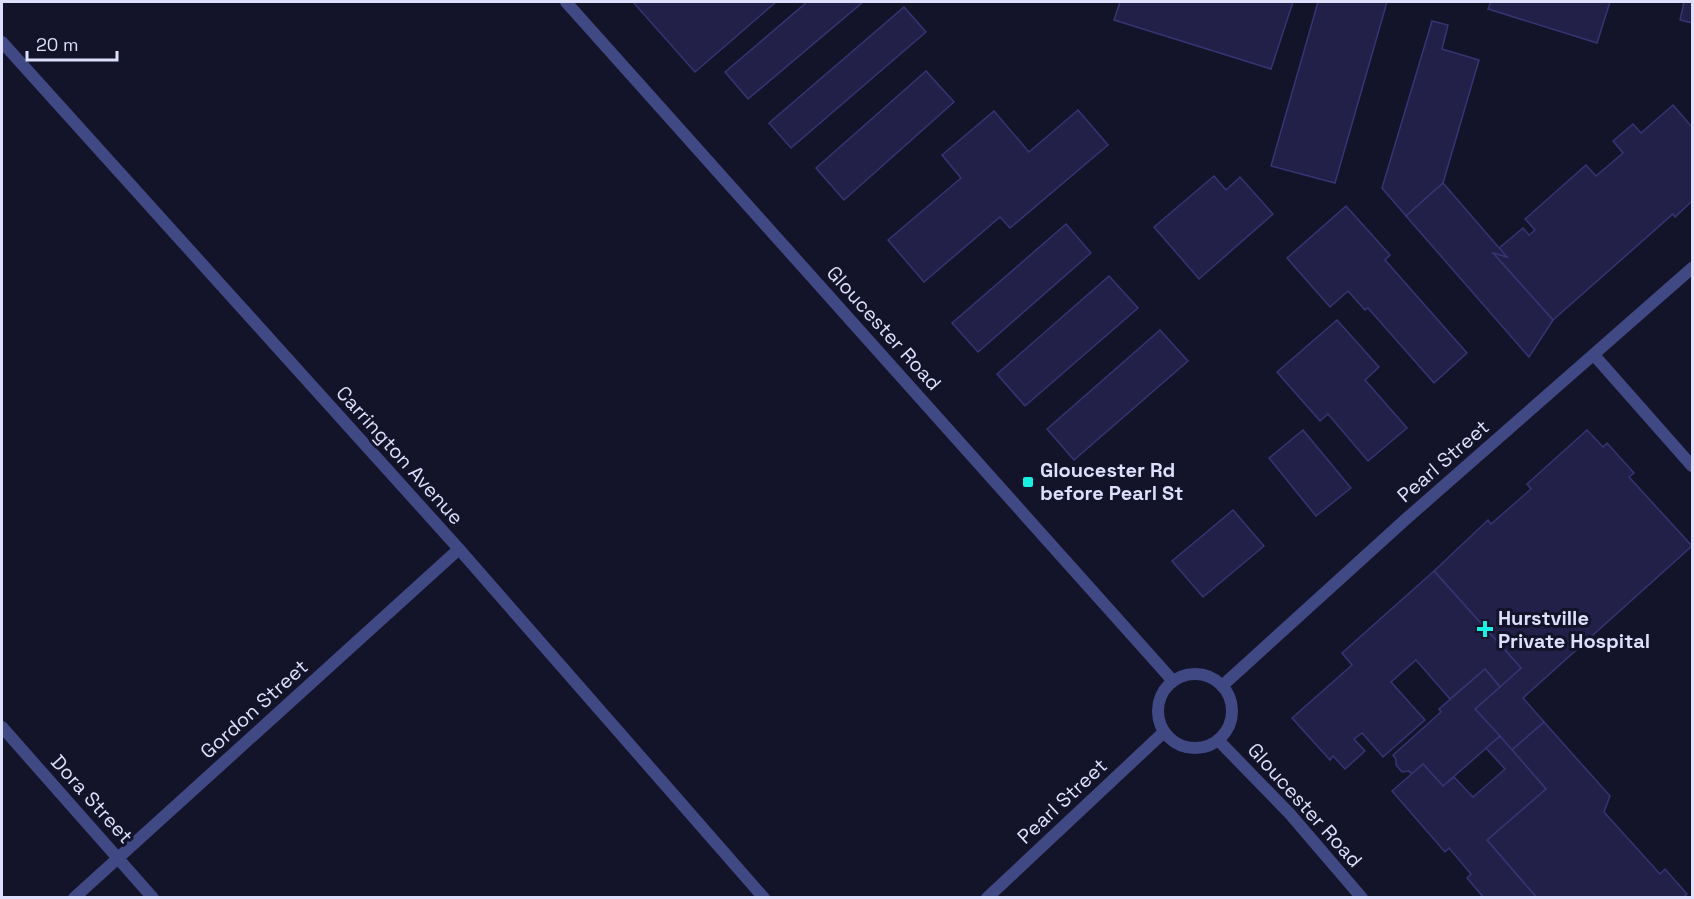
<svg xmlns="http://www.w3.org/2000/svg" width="1694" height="899" font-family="'Space Grotesk',sans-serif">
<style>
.building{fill:#222049;stroke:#363473;stroke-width:1.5}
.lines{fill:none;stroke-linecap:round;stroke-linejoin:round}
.minor{stroke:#414985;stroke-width:12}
.poi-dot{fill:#17efe2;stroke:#131329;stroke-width:2}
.labels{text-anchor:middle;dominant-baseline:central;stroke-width:6;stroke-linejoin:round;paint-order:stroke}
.street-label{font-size:20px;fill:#dddffd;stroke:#131329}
.poi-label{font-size:20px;font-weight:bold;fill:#dddffd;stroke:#131329;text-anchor:start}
</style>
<rect width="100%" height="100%" fill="#131329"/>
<!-- building -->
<g class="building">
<path d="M633 2H776L695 72Z"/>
<path d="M807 2H863L748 99 725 72Z"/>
<path d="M1120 2H1293L1271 69 1114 20Z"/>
<path d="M1318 2H1387L1335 183 1271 166Z"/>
<path d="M1491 2H1610L1597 43 1488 9Z"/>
<path d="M1684 2H1692V23L1680 20Z"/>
<path d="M904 7 926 32 791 148 769 123Z"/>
<path d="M1432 21 1448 25 1442 49 1479 60 1443 183 1406 216 1382 188Z"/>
<path d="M926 71 954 102 844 200 816 168Z"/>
<path d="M1673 105 1692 127V201L1675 217 1673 214 1553 320 1493 253 1523 228 1529 235 1535 230 1525 219 1586 165 1596 176 1623 153 1613 141 1633 124 1641 133Z"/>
<path d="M1078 110 1108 145 1010 228 1000 217 924 282 888 240 961 178 942 155 994 111 1029 152Z"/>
<path d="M1214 176 1226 190 1240 177 1273 214 1199 279 1154 227Z"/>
<path d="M1443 183 1507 257 1493 253 1553 320 1529 357 1406 216Z"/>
<path d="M1346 206 1390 255 1385 260 1467 353 1434 383 1368 308 1365 310 1348 291 1330 307 1287 258Z"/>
<path d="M1066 224 1091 253 978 352 952 323Z"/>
<path d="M1109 276 1138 308 1025 406 997 374Z"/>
<path d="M1337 320 1379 367 1365 380 1407 428 1368 461 1328 414 1320 421 1277 372Z"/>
<path d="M1160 330 1188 361 1074 460 1047 429Z"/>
<path d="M1303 430 1351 488 1316 516 1269 458Z"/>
<path d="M1587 430 1603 447 1607 443 1634 473 1629 477 1692 546 1523 698 1544 722 1512 750 1475 709 1521 668 1434 571 1488 520 1491 524 1531 489 1527 484Z"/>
<path d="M1233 510 1264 546 1203 597 1172 561Z"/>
<path d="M1434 571 1521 668 1500 687 1485 669 1450 699 1416 660 1391 682 1425 720 1383 757 1362 733 1354 739 1365 751 1345 769 1333 756 1330 760 1292 718 1352 665 1342 653Z"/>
<path d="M1485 669 1500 687 1475 709 1500 736 1443 786 1423 764 1412 774 1409 771 1402 772 1396 765V759L1393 755 1441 712 1439 709Z"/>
<path d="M1544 722 1610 796 1604 812 1660 874 1665 869 1687 894 1683 898H1537L1487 840 1546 789 1512 750Z"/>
<path d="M1500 736 1546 789 1487 840 1537 898H1484L1467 878 1471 874 1449 848 1445 852 1392 791 1423 764 1443 786 1454 777 1473 797 1505 769 1486 748Z"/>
</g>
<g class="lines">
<!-- minor -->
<g class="minor">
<path d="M566 2 1173 681"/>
<path d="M2 42 459 549 764 898"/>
<path d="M1594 355 1692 466"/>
<circle cx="1195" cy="711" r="37"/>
<path d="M1222 686 1406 519 1692 268"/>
<path d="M2 727 153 898"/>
<path d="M1218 740 1290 814 1362 898"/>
<path d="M74 898 459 549"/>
<path d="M987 898 1164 732"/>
</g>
</g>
<!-- markers -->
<g class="poi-dot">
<rect x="1022" y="476" width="12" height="12" rx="3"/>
<path d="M1482 620h6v6h6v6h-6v6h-6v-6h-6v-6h6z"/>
</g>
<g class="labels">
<!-- street labels -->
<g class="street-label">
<text transform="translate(884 328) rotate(48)">Gloucester Road</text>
<text transform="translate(400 455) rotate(48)">Carrington Avenue</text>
<text transform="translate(1443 461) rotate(-41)">Pearl Street</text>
<text transform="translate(254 709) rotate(-42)">Gordon Street</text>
<text transform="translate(92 799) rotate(48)">Dora Street</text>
<text transform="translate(1062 801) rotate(-43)">Pearl Street</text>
<text transform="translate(1305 805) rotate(48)">Gloucester Road</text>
</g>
<!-- poi labels -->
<g class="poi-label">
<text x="1040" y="470">Gloucester Rd<tspan x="1040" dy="23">before Pearl St</tspan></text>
<text x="1498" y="618">Hurstville<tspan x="1498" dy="23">Private Hospital</tspan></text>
</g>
</g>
<!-- border -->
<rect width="1694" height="899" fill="none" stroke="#dddffd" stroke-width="6"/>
<!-- scale -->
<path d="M27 51v9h90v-9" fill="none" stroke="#dddffd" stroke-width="3"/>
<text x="36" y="51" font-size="18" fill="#dddffd" stroke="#131329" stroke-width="4.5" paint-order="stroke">20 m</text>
</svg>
